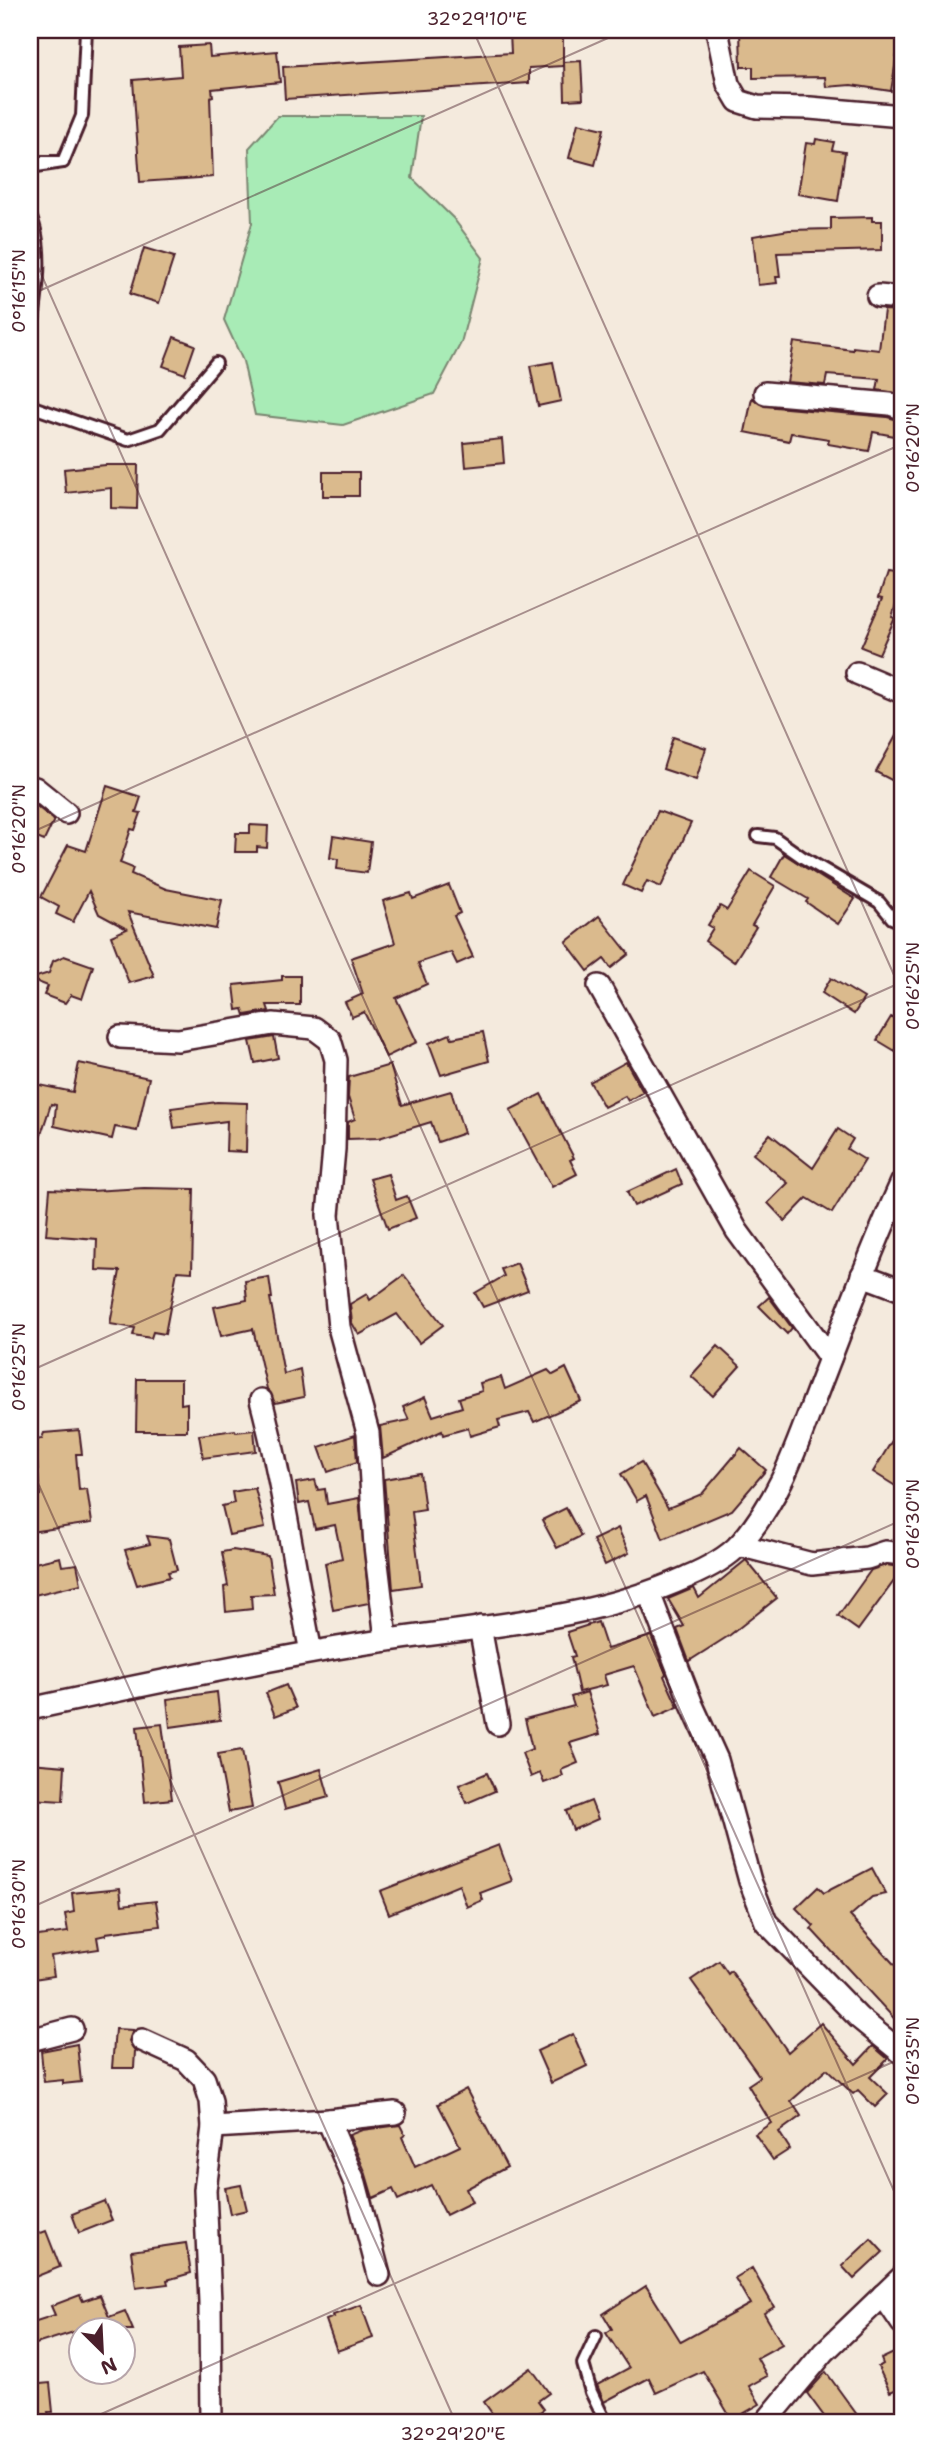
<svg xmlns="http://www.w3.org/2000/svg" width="932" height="2453" font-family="'Shantell Sans',sans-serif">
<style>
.green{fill:#a8ebb6;stroke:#798570;stroke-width:2}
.building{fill:#daba8d;stroke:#4a1f2b;stroke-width:2}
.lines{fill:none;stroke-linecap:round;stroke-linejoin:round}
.service-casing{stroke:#4a1f2b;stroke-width:16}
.minor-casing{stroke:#4a1f2b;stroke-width:26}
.service{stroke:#fff;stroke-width:10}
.minor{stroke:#fff;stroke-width:21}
.ticks{fill:none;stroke:#4a1f2b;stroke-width:2;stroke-opacity:0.45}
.neatline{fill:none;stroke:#4a1f2b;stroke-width:2.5}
.ticks-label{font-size:18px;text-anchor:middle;fill:#4a1f2b}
</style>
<rect width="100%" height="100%" fill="#f4eadd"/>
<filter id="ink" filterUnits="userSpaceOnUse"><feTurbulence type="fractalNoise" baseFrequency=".0143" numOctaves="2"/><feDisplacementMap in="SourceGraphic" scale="14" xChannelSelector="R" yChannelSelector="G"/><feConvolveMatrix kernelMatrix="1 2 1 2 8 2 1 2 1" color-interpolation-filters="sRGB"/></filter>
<g filter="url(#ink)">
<!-- green -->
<path class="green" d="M278 116H421L412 178 453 218 483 258 461 343 434 394 343 425 255 415 243 361 224 320 252 223 249 148Z"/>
<!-- building -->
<g class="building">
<path d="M543 30H563V66L529 68V83L285 99 283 67 511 53 510 33Z"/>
<path d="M740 30H901L891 91 851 85 826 87 825 77 753 78V67H741Z"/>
<path d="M209 45 210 57 277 51 280 82 212 89 213 96 210 97 213 177 140 182 133 80 181 76 179 47Z"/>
<path d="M581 61 583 99 565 100 564 62Z"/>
<path d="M578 123 604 129 595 165 569 158Z"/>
<path d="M816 139 834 142 832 150 845 152 838 201 798 194 806 143 815 144Z"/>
<path d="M872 217V221H882V250L777 253 780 277H776L777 283 758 285 753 236 789 230 831 229V218Z"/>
<path d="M144 248 174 257 159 303 130 294Z"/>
<path d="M884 310 902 311 900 355H902V394L877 390 879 379 827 375 825 385 787 382 794 342 853 350V347L879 350Z"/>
<path d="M174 337 195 345 185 374 163 366Z"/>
<path d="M553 362 561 401 538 406 530 366Z"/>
<path d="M752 398 764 406 887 417 902 421V426L900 437 873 432 869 451 828 444 829 439 791 433 789 441 745 432Z"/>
<path d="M502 439 504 463 466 467 464 443Z"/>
<path d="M106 465H138L137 509 111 508V488L66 493 64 469Z"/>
<rect x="323" y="472" width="36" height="24"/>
<path d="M894 570 902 573V584L892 617 895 618 879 654 861 647 882 599 878 598 886 573 892 574Z"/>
<path d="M902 725V773L897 783 876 772Z"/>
<path d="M673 737 706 748 696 780 663 769Z"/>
<path d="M107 786 141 797 136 812 141 813 135 830 131 829 120 863 133 868 131 874 166 889 222 900 216 929 128 912 154 976 129 983 111 936 127 929 99 914 89 891 73 922 56 914 59 907 41 897 68 845 86 851Z"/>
<path d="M30 801 54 820 44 841 30 835Z"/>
<path d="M658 811 691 823 661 887 647 881 641 893 623 885Z"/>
<path d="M250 825 268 826 267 848 257 847V852H235L236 833H250Z"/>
<path d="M333 836 371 842 367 873 337 869 338 859 330 858Z"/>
<path d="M784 854 855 899 838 924 806 902 808 899 771 877Z"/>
<path d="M751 871 775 886 752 925 756 927 734 962 705 941 713 928 708 925 720 906 727 910Z"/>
<path d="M449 885 460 913 454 916 473 957 457 964 451 952 418 963 427 984 396 998 417 1042 386 1057 364 1012 352 1017 345 1002 363 994 351 958 395 943 383 901 411 893 413 899Z"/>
<path d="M599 916 629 954 611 968 604 959 588 971 566 942Z"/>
<path d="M64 956 93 966 82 999 71 995 65 1003 44 995 48 986 30 979 49 973 53 961Z"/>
<path d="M282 976H300V1005H267L269 1011 245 1015 243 1009 237 1010 234 985 282 980Z"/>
<path d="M831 978 864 998 854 1014 822 993Z"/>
<path d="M891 1017 902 1023V1055L877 1040Z"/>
<path d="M483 1032 489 1061 441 1075 429 1043 450 1034 452 1038Z"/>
<path d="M274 1037 278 1058 255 1063 250 1041Z"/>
<path d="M626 1062 643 1092 628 1101 625 1096 604 1107 590 1082Z"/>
<path d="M79 1063 149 1078 137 1131 115 1127 112 1139 54 1126 56 1105 51 1104 33 1159 30 1158V1083L73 1092Z"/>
<path d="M390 1065 402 1105 451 1091 464 1133 438 1142 431 1122 379 1138 348 1139V1122L355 1119 348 1097 349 1077Z"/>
<path d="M541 1094 574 1158 570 1160 577 1174 552 1187 510 1110Z"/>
<path d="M217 1102 247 1103 246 1152 226 1151 227 1121 174 1128 171 1108Z"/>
<path d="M838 1129 853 1139 847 1149 865 1160 832 1213 807 1198 785 1221 768 1203 788 1183 753 1154 770 1134 813 1168Z"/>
<path d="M676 1169 682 1184 634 1206 627 1192Z"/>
<path d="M388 1174 396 1200 407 1196 416 1218 388 1229 370 1179Z"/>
<path d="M144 1188 194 1189 192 1272 177 1271 165 1334 153 1332 151 1338 133 1335 135 1328 110 1324 120 1271 96 1270 97 1239 46 1235 50 1189 91 1191Z"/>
<path d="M517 1263 528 1290 483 1307 475 1293 504 1276 501 1269Z"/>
<path d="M404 1275 443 1325 419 1343 397 1314 359 1335 352 1323 350 1304 367 1294 370 1300Z"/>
<path d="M269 1277 272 1298H270L284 1374 300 1369 304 1397 275 1403 267 1389 253 1329 221 1336 214 1307 247 1300 245 1281Z"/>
<path d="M769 1297 792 1328 787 1334 759 1306Z"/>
<path d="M718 1346 740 1366 713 1396 691 1376Z"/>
<path d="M566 1368 581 1401 534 1422 529 1412 498 1420 500 1427 470 1436 468 1428 443 1435 442 1431 383 1458 380 1426 409 1420 403 1407 425 1397 433 1416 462 1407 459 1398 482 1391 480 1383 501 1377 505 1389 548 1370 553 1375Z"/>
<path d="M137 1379H181V1404L187 1403V1431H136Z"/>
<path d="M902 1424V1490L873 1472Z"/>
<path d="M79 1430 82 1454H76L79 1490 87 1489 92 1523 30 1532V1496L40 1495 35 1439 42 1438 44 1433Z"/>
<path d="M235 1430 236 1432 254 1430 256 1451 203 1458 199 1435Z"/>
<path d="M355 1435 357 1462 328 1472 319 1447Z"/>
<path d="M741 1448 766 1470 732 1510 663 1539 646 1496 637 1501 621 1474 641 1462 668 1508 702 1494Z"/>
<path d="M420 1473 425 1510 412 1512 421 1585 393 1589 384 1479Z"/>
<path d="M315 1480 318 1490 325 1489 327 1504 359 1498 369 1603 333 1610 325 1563 342 1558 335 1525 315 1529 309 1502 299 1504 296 1483Z"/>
<path d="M255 1488 265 1528 229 1535 222 1506 234 1503 232 1492Z"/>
<path d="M566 1508 581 1536 557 1548 542 1520Z"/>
<path d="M618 1528 629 1553 605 1565 593 1540Z"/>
<path d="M147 1536 169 1539 177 1570 168 1572 170 1577 137 1585 125 1550 150 1544Z"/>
<path d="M233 1550 268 1556 274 1594 251 1595 252 1609 226 1612 224 1587 228 1586 222 1552Z"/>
<path d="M60 1557 62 1566 77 1564 81 1584 30 1596V1564Z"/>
<path d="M746 1560 777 1598 730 1635 689 1661 677 1629 684 1626 668 1599 694 1588 699 1598Z"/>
<path d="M886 1565 899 1567 902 1570 858 1630 838 1616 871 1570Z"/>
<path d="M598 1622 607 1649 651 1636 666 1674 664 1676 678 1707 655 1717 634 1666 604 1675 607 1685 579 1692 571 1657 575 1656 567 1632Z"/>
<path d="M286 1685 296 1708 275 1716 266 1693Z"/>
<path d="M217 1692 220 1720 170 1727 167 1699Z"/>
<path d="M587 1692 600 1734 570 1743 578 1763 561 1770 563 1776 544 1783 540 1773 531 1777 522 1753 532 1749 525 1719 574 1706 571 1697Z"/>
<path d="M162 1724 172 1799 145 1802 137 1727Z"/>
<path d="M242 1750 252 1808 229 1812 218 1754Z"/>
<path d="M30 1763 65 1766 63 1801 30 1799Z"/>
<path d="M321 1769 329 1797 285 1809 278 1782Z"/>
<path d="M487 1773 495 1791 467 1803 459 1785Z"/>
<path d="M591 1801 598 1819 573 1830 566 1811Z"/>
<path d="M499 1845 512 1881 480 1893 483 1900 467 1907 459 1885 389 1914 380 1891Z"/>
<path d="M872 1868 886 1894 872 1897 850 1916 902 1973V2027L811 1929 814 1926 796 1908 818 1887 824 1893Z"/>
<path d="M120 1888 122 1905 156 1901 160 1926 106 1933V1935L97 1937 99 1949 51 1956 54 1976 33 1979 30 1937 68 1932 65 1914 74 1912 72 1893Z"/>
<path d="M719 1961 728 1974 731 1971 788 2052 821 2023 856 2064 873 2046 888 2059 870 2077 888 2094 875 2107 858 2090 853 2094 827 2069 791 2101 801 2116 779 2132 790 2149 773 2160 755 2134 771 2123 748 2085 760 2077 691 1980Z"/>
<path d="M115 2029 133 2030 129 2041 135 2051 134 2068H112Z"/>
<path d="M573 2034 587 2066 551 2083 537 2051Z"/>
<path d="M77 2044 81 2082 63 2084V2080L44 2082 41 2051Z"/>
<path d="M466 2089 507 2167 466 2189 472 2202 446 2215 431 2185 398 2200 393 2189 373 2198 365 2171 349 2135 362 2130 400 2125 405 2135 402 2137 415 2167 460 2146 438 2104Z"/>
<path d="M241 2185 247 2210 230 2214 225 2188Z"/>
<path d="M104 2201 112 2220 79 2233 72 2214Z"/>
<path d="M46 2231 60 2267 30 2279V2237Z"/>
<path d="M871 2239 883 2252 854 2279 842 2266Z"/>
<path d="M186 2243 191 2273 167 2280 168 2284 136 2288 131 2251Z"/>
<path d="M752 2268 774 2307 764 2313 782 2344 757 2358 767 2376 749 2386 760 2404 732 2420 703 2371 656 2393 649 2378 604 2402 597 2385 629 2368 606 2333 612 2329 603 2314 646 2286 681 2342 750 2304 735 2278Z"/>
<path d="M80 2295 83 2301 100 2295 109 2317 125 2311 133 2330H80L30 2346V2323L55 2315 51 2306Z"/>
<path d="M361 2305 373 2338 337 2351 326 2320 334 2317 333 2315Z"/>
<path d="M902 2349V2387L890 2392 878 2367 883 2364 881 2359Z"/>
<path d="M531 2368 549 2393 538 2401 544 2409 526 2422 520 2414 507 2423H499L484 2402Z"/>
<path d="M826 2372 863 2423H829L807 2393Z"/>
<path d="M50 2383 53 2412H48L50 2421 30 2423V2385Z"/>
</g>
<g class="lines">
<defs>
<g id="service">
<path d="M30 162H63L30 167"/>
<path d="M63 162 82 116 86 30"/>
<path d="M30 216C46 249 35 305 30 341"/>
<path d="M30 399 33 407 128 440 160 429 216 363"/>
<path d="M758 836 775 838 802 857 879 902 892 918 902 922"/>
<path d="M596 2336 583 2364 591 2392 606 2423"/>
</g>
<g id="minor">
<path d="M717 30 728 84 738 101 757 107 810 108 902 116"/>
<path d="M878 296 902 298"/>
<path d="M765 393 890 404 902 408"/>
<path d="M857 673 902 692"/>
<path d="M30 787 35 788 66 813"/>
<path d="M599 986 737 1231 830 1358"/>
<path d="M120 1037 178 1040 273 1024 314 1028 330 1040 336 1060 334 1149 328 1215 339 1327 368 1433 375 1546 386 1639"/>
<path d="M862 1275 902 1290"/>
<path d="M261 1400C283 1483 294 1568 311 1652"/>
<path d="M739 1545 812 1564 867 1558 885 1552 902 1554"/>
<path d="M649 1593 692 1705 717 1760 750 1881 766 1922 859 2018 902 2053"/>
<path d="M480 1627 498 1724"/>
<path d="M30 1709C132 1687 234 1666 337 1648 453 1627 578 1626 687 1577 706 1569 726 1559 740 1544 783 1495 798 1441 821 1382 847 1315 872 1247 902 1182"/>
<path d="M30 2040 72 2029"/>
<path d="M142 2040 186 2060 204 2079 211 2101 213 2127 205 2190 210 2302 211 2423"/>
<path d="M328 2120 355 2183 379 2275"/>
<path d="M213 2127 328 2120 395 2113"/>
<path d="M883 2295 902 2323"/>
<path d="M765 2423 824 2352 902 2277"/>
</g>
</defs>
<!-- service casing -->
<use href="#service" class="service-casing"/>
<!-- minor casing -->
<use href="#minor" class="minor-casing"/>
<!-- service -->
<use href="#service" class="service"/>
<!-- minor -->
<use href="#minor" class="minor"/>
</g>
</g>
<!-- ticks -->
<path class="ticks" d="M473 30 902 993M30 249 902 2209M30 295 626 30M30 833 902 444M30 1371 902 982M30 1465 456 2423M30 1908 902 1520M81 2423 902 2058"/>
<!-- margin -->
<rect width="932" height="2453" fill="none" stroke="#fff" stroke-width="77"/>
<!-- north arrow -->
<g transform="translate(102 2351) rotate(156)"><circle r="33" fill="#ffffff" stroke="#b7a5aa" stroke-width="2"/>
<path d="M0-5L12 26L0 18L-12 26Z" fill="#4a1f2b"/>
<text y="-10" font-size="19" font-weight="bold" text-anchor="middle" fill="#4a1f2b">N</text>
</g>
<rect x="38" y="38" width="856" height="2376" class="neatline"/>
<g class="ticks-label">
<text x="477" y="25">32°29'10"E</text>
<text transform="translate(19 291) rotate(-90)" y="6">0°16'15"N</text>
<text transform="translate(913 448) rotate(-90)" y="6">0°16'20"N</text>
<text transform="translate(19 829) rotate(-90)" y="6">0°16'20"N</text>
<text transform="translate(913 986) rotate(-90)" y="6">0°16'25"N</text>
<text transform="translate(19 1367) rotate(-90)" y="6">0°16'25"N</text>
<text transform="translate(913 1524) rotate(-90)" y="6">0°16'30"N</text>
<text transform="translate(19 1904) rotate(-90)" y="6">0°16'30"N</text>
<text transform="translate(913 2061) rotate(-90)" y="6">0°16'35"N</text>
<text x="453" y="2440">32°29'20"E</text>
</g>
</svg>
